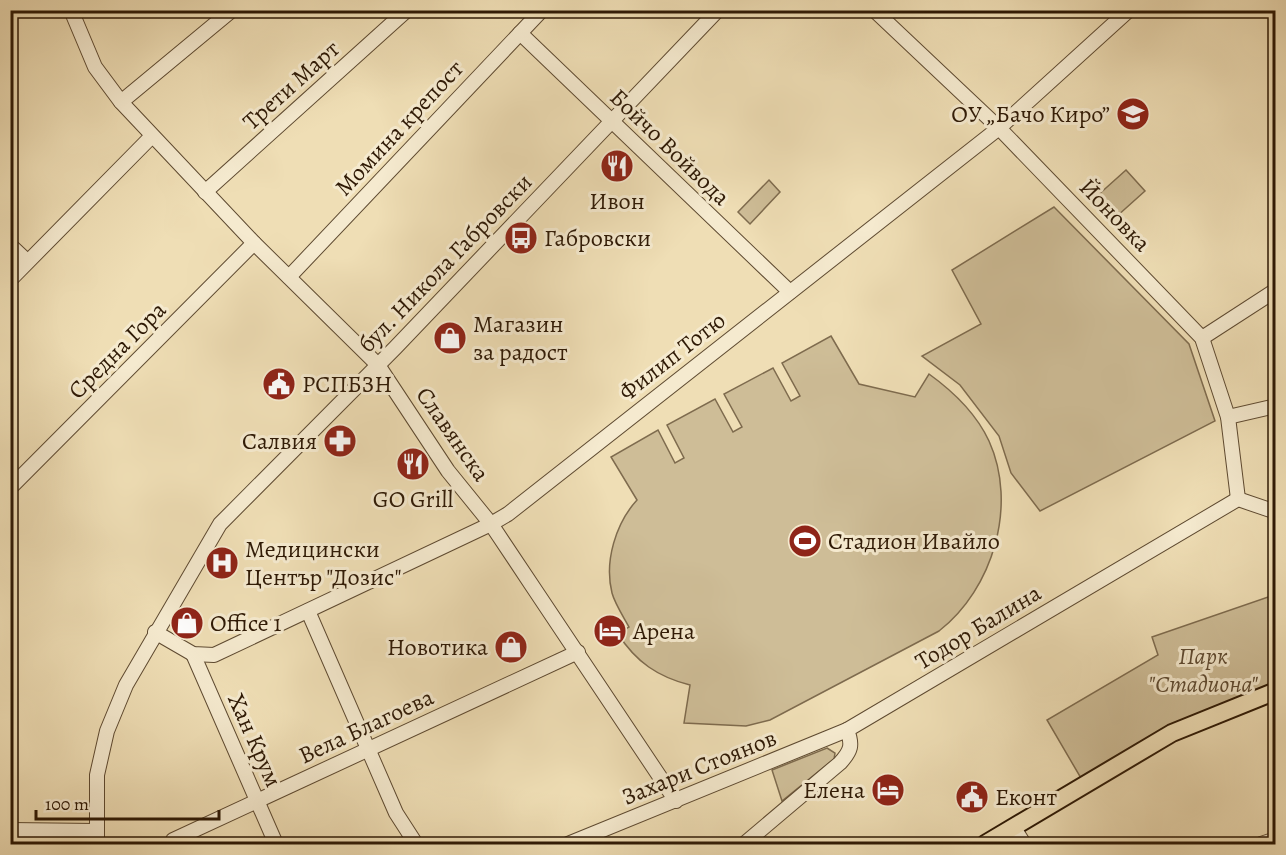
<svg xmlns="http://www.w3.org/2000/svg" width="1286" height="855" font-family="Alegreya,serif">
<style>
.green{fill:#cebd97;stroke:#7e6b4e;stroke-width:1.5}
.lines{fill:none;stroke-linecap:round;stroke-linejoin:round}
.minor-casing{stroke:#5e4a31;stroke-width:16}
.major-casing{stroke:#2e1905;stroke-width:20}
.minor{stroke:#f5eacf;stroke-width:14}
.major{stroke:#efdeb5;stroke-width:16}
.labels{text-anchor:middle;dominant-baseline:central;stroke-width:6;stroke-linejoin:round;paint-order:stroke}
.street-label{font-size:24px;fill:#2e1905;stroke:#f5eacf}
.poi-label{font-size:24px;fill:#2e1905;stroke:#f5eacf;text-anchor:start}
.park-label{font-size:24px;font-style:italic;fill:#5e4a31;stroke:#f5eacf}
</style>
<rect width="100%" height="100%" fill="#efdeb5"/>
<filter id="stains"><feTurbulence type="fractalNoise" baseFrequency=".00333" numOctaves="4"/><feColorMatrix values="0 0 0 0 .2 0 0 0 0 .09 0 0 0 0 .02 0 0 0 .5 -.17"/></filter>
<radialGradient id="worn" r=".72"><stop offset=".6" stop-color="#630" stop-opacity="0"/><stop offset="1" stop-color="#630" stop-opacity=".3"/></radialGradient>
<!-- green -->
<g class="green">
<path d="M1126 170 1145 191 1116 217 1097 196Z"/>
<path d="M769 180 780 192 750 224 738 212Z"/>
<path d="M1054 207 1189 344 1215 421 1040 511 1011 473 999 436 960 385 922 356 981 324 952 270Z"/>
<path d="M831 336 859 384 915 397 929 374C954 392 976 413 989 441 1018 505 993 589 939 631L770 720 746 726 684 723 690 685C658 677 636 662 618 634L629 627C623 616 615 604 612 593 604 561 616 523 637 500L611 457 658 430 675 463 684 458 667 425 715 399 733 432 742 427 724 394 773 368 791 401 800 396 782 363Z"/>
<path d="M1271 596 1275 597V691L1085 785 1047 720 1158 655 1152 637Z"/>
<path d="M827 748 835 753 834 759 782 801 772 770Z"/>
</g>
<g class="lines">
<defs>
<g id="minor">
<path d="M71 10 95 67 121 102 254 243 378 365 448 471 491 524 533 587 676 801"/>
<path d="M874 10 999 128 1202 338 1228 417 1238 499"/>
<path d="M520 33 790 292"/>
<path d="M121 102 232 10"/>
<path d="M205 192 407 10"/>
<path d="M10 245 27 261"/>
<path d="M289 277 542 10"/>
<path d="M10 280 151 137"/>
<path d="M1202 338 1276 290"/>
<path d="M1228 417 1276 406"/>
<path d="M10 488 254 243"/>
<path d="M308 611 396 813 416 844"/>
<path d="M155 632 193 654 214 655 491 524 508 514 999 128 1129 10"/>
<path d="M193 654 276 844"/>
<path d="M1014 828 1024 844"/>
<path d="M10 830 95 831"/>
<path d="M97 844V775L107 731 126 685 220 524 395 348 718 10"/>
<path d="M175 844 173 840 578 652"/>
<path d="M568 844 847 730"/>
<path d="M744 844 840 763C851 751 853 745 847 730L1238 499 1276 512"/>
<path d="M1261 844 1276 839"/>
</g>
<path id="major" d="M985 844 1172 733 1276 691"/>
</defs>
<!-- minor casing -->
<use href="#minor" class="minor-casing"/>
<!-- major casing -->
<use href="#major" class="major-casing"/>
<!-- minor -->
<use href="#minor" class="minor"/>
<!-- major -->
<use href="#major" class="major"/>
</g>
<!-- icons -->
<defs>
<symbol id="school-disc" viewBox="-11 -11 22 22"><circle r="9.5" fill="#8f2418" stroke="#f5eacf"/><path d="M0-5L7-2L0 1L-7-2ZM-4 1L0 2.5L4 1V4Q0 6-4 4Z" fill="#fff"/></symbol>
<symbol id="restaurant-disc" viewBox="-11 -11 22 22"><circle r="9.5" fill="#8f2418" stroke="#f5eacf"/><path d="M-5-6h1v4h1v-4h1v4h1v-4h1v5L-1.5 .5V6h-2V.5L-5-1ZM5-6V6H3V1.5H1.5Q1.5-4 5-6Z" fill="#fff"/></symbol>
<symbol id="bus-disc" viewBox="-11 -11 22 22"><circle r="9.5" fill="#8f2418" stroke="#f5eacf"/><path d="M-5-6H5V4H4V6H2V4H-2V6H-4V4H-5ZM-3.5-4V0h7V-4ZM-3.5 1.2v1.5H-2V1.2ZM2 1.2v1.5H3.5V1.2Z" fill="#fff"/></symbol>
<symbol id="shop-disc" viewBox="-11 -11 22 22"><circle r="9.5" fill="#8f2418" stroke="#f5eacf"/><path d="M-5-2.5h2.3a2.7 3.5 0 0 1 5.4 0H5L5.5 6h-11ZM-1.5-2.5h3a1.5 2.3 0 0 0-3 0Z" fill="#fff"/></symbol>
<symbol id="civic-disc" viewBox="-11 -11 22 22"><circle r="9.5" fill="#8f2418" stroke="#f5eacf"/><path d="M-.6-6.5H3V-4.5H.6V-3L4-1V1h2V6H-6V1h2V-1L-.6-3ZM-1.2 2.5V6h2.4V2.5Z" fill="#fff"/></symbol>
<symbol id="pharmacy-disc" viewBox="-11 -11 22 22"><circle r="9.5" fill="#8f2418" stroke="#f5eacf"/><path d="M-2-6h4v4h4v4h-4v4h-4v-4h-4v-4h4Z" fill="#fff"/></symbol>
<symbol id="stadium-disc" viewBox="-11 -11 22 22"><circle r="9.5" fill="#8f2418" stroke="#f5eacf"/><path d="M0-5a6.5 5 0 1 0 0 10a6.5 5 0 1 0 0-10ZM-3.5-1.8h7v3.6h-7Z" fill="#fff"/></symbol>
<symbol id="hospital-disc" viewBox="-11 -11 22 22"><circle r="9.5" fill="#8f2418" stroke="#f5eacf"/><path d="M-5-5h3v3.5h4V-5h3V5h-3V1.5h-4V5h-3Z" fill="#fff"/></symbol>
<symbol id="hotel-disc" viewBox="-11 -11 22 22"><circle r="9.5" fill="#8f2418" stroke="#f5eacf"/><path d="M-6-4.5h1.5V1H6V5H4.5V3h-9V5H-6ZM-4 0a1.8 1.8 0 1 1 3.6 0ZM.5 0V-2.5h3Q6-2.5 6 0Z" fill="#fff"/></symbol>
</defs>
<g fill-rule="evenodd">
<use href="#school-disc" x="1114" y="95" width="38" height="38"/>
<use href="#restaurant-disc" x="598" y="147" width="38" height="38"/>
<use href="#bus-disc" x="502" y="219" width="38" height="38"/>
<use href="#shop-disc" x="431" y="319" width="38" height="38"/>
<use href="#civic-disc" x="260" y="365" width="38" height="38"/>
<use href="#pharmacy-disc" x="321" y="422" width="38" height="38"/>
<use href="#restaurant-disc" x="394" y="445" width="38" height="38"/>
<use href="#stadium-disc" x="786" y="522" width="38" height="38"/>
<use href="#hospital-disc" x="203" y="544" width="38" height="38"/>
<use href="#shop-disc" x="168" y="604" width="38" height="38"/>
<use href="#hotel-disc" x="591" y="612" width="38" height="38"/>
<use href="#shop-disc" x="492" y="628" width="38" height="38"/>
<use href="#hotel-disc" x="869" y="771" width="38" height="38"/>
<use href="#civic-disc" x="953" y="778" width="38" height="38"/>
</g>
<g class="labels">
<!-- street labels -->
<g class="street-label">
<text transform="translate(291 85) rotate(-42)">Трети Март</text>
<text transform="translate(399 128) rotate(-47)">Момина крепост</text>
<text transform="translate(670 147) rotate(44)">Бойчо Войвода</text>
<text transform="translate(1115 215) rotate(46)">Йоновка</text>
<text transform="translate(445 263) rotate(-46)">бул. Никола Габровски</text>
<text transform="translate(117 350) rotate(-45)">Средна Гора</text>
<text transform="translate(672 356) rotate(-38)">Филип Тотю</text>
<text transform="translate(453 434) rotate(55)">Славянска</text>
<text transform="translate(978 627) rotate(-31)">Тодор Балина</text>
<text transform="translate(366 726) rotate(-25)">Вела Благоева</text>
<text transform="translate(255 740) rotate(66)">Хан Крум</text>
<text transform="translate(699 767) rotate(-22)">Захари Стоянов</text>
</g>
<!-- poi labels -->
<g class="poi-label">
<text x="1110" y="114" text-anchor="end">ОУ „Бачо Киро”</text>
<text x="617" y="201" text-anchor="middle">Ивон</text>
<text x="544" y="238">Габровски</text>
<text x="473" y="324">Магазин<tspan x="473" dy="28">за радост</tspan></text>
<text x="302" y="384">РСПБЗН</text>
<text x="317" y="441" text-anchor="end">Салвия</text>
<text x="413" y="499" text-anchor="middle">GO Grill</text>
<text x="828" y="541">Стадион Ивайло</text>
<text x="245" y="549">Медицински<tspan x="245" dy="28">Център "Дозис"</tspan></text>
<text x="210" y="623">Office 1</text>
<text x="633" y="631">Арена</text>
<text x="488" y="647" text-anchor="end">Новотика</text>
<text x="865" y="790" text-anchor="end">Елена</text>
<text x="995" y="797">Еконт</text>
</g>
<!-- park labels -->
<g class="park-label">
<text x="1203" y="656">Парк<tspan x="1203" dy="28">"Стадиона"</tspan></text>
</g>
</g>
<!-- margin -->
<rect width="1286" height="855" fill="none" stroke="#efdeb5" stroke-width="36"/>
<rect x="12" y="12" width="1262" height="831" fill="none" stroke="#2e1905" stroke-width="3"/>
<rect x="18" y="18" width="1250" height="819" fill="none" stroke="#2e1905" stroke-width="1.5"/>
<!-- scale -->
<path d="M36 810v9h183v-9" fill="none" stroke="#2e1905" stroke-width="3"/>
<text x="45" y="810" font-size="18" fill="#2e1905" stroke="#f5eacf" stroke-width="4.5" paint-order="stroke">100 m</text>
<rect width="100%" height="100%" filter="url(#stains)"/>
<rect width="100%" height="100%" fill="url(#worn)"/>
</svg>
